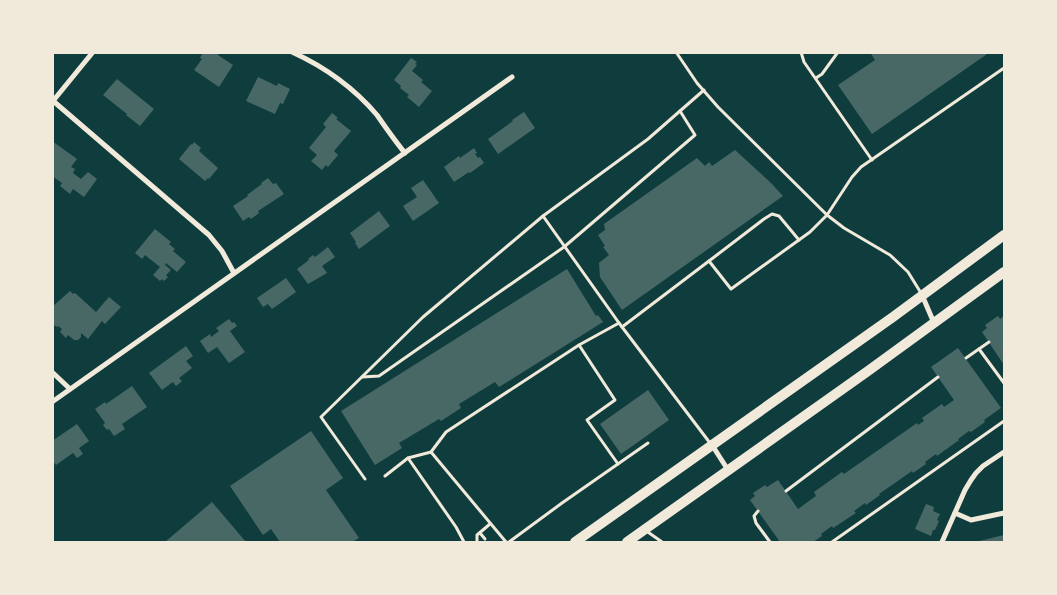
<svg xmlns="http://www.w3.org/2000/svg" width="1057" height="595" font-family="'Public Sans',sans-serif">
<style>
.building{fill:#486865}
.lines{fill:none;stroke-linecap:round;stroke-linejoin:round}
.service{stroke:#f1e9da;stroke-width:3}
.minor{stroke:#f1e9da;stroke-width:5}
.primary{stroke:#f1e9da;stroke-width:10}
</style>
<rect width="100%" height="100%" fill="#0f3d3e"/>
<!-- building -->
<g class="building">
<path d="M203 52H219L218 55 233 65 219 87 194 70 202 59 200 58Z"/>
<path d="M870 52H990L872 134 838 85 875 60Z"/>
<path d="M411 58 417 62 415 64 417 65 412 71 423 80 421 82 432 91 419 107 407 97 409 95 400 88 401 86 394 80Z"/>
<path d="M258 77 277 86 278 83 290 89 283 104 280 103 275 114 246 101Z"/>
<path d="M117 79 154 109 140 126 126 115 127 114 103 95Z"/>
<path d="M524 112 535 128 498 154 488 139 513 121 512 120Z"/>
<path d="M332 113 338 118 336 119 351 131 334 151 338 155 328 167 326 165 322 170 311 161 317 155 309 148 326 127 323 124Z"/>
<path d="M52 141 77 159 71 167 75 169 73 173 81 179 88 172 97 179 84 197 73 189 70 194 60 186 62 183 52 176Z"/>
<path d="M194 142 201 148 199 151 218 168 209 179 208 178 205 181 179 159 191 144 192 145Z"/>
<path d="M474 148 477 153 475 154 478 158 480 157 484 163 470 173 469 172 454 182 444 167 459 156 460 158Z"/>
<path d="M735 150 771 183 783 196 622 310 600 277 599 263 609 255 603 247 605 246 598 235 605 230 604 224 697 158 705 166 709 162 712 166Z"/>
<path d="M268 178 273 184 276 183 284 194 258 211 259 213 251 219 249 217 243 221 233 206 248 196 247 195 262 184 261 183Z"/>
<path d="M423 180 439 203 413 221 403 206 417 197 411 188Z"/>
<path d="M379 211 390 226 359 249 355 243 356 242 350 233Z"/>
<path d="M155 229 171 242 169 244 175 249 173 251 186 262 177 272 166 263 165 265 171 270 166 275 168 277 164 281 162 279 160 281 153 275 160 267 145 255 142 259 135 253Z"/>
<path d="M328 247 335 257 322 266 327 273 308 284 297 269 309 260 308 259 313 255 315 257Z"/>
<path d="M567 269 596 316 598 315 603 322 499 387 495 382 459 404 461 408 441 421 439 419 399 443 402 448 375 465 341 411Z"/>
<path d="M286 278 296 292 272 309 268 304 263 307 257 298Z"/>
<path d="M70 291 73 294 75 293 96 312 109 297 121 307 105 324 102 321 88 339 81 333V337L78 340H74L68 335 66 338 60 332 62 329 58 326 57 327 52 324V307Z"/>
<path d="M998 316 1000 319 1004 316V365L982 332 987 328 985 325Z"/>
<path d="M229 319 232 323 234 322 237 326 230 331 245 352 229 363 217 347 208 353 200 341 210 334 211 337 219 331 216 328Z"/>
<path d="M186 346 193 356 186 361 192 368 179 378 182 381 176 386 173 382 162 390 149 373Z"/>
<path d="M958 348 1001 408 984 420 985 422 971 432 969 431 958 439 959 440 937 456 936 454 925 462 926 464 913 473 912 471 879 494 880 495 866 505 865 503 854 511 856 513 833 528 832 526 821 534 822 536 813 542H780L750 500 755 496 753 493 765 485 767 487 778 480 798 509 816 496 814 492 842 472 844 474 917 423 918 425 924 421 922 418 942 404 944 407 954 400 931 367Z"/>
<path d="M132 386 147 407 122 424 125 429 114 436 109 429 107 430 103 425 105 423 95 409 105 402 106 404Z"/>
<path d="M648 390 669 420 621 454 600 424Z"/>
<path d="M77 424 89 441 79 448 83 454 77 458 73 453 56 465 52 460V441Z"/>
<path d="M311 431 343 478 326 490 359 538 352 542H280L271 529 263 535 230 486Z"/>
<path d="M212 502 246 542H165Z"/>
<path d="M926 504 934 507 933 511 940 514 937 520 939 521 935 530H933L931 536 915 529Z"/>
<path d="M1004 535V542H975Z"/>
</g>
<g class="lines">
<!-- service -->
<g class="service">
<path d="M676 52 697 83 718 107 827 215 844 228 890 255 908 272 921 293"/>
<path d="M801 52 804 62 872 160"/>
<path d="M816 78 822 74 838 52"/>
<path d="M704 90 648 139 543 216 619 323 710 443"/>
<path d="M709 261 764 219 772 214 779 216 799 240"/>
<path d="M622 327 709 261 731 289 810 232 827 215 852 177 861 167 1004 68"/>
<path d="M579 345 615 400 587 420 618 464"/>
<path d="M979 349 1004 383"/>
<path d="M966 358 989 342"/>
<path d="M362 377 379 376 564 247 695 135 680 111"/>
<path d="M431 452 506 542"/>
<path d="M408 458 456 527 464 542"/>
<path d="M385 476 408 458 431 452 446 432 579 345 619 323"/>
<path d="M365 479 321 417 423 317 543 216"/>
<path d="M786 491 938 377"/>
<path d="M758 511 754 516 756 523 770 542"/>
<path d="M645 530 662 542"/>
<path d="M480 533 485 539"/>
<path d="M477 542V535L490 524"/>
<path d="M509 542 562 503 648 443"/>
<path d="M832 542 1004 421"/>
</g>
<!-- minor -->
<g class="minor">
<path d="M292 52C325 67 354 88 377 115 386 128 395 141 405 153"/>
<path d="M52 100 209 235 222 251 234 273"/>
<path d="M53 101 93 52"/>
<path d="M922 295 934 323"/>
<path d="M52 372 70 389"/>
<path d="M52 402 512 77"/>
<path d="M712 445 728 470"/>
<path d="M955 513 971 520 1004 513"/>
<path d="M942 542 965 490 971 480 976 473 983 466 1004 452"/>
</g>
<!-- primary -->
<g class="primary">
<path d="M575 542 893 317 1004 235"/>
<path d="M627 542 868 371 1004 272"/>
</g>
</g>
<!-- border -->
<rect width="1057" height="595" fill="none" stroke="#f1e9da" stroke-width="108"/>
</svg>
